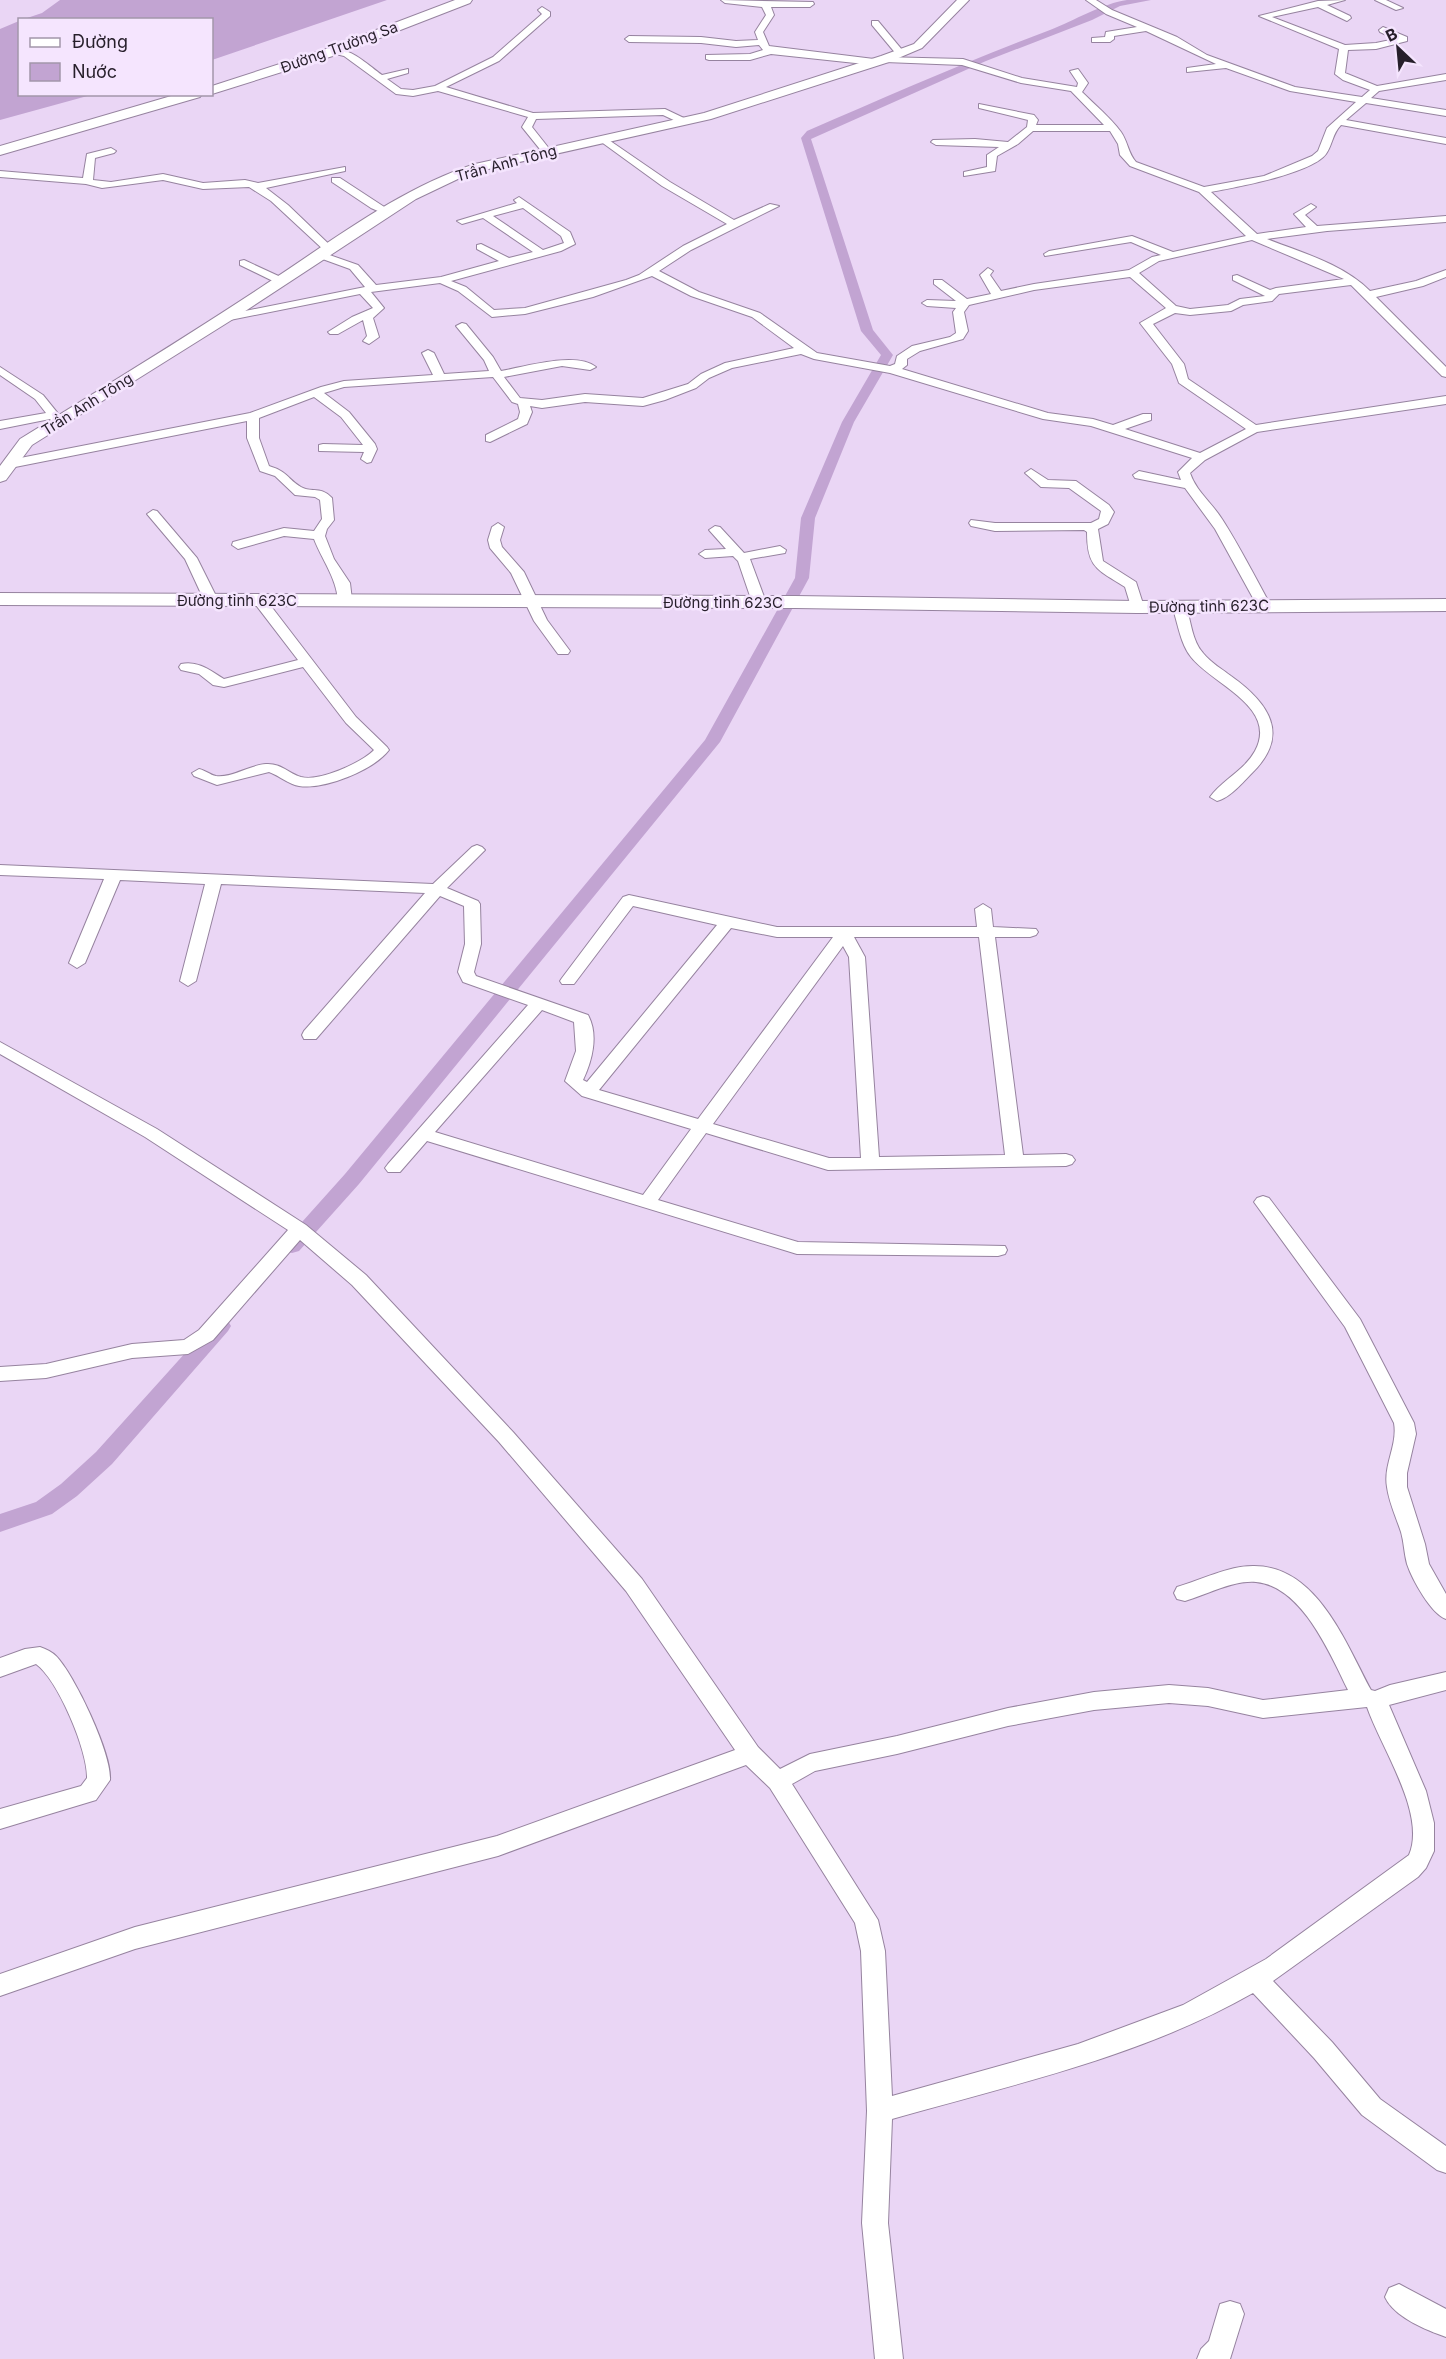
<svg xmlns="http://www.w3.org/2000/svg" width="1446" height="2359" font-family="Inter,sans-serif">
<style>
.water{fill:#c2a4d2}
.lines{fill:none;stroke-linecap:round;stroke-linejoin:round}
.canal{fill:#c2a4d2;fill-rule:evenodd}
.minor-casing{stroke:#96839f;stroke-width:2}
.tertiary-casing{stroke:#96839f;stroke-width:2}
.secondary-casing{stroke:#96839f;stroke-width:2}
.minor{fill:#fff;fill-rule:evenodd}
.tertiary{fill:#fff;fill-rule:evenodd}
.secondary{fill:#fff;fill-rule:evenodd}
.labels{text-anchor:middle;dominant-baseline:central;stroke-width:5;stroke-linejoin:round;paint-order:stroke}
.far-street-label{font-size:15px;fill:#271f2b;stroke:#f5e5fe}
</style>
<rect width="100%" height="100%" fill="#ead6f5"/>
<!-- water -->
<g class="water">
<path d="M60 0H387L212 60V20L24 19 42 13Z"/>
<path d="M19 21 20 94 91 95 0 120V29Z"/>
</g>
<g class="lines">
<!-- canal -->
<g class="canal">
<path d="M1127 0H1151L1120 6 1092 20 986 61 811 139 873 330 893 355 854 422 815 518 809 578 720 742 359 1184 299 1251 292 1253 285 1251 282 1246 285 1241 345 1174 705 740 795 578 801 518 842 422 881 355 861 331 801 138 807 131C888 96 968 61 1050 30 1073 21 1104 3 1127 0Z"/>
<path d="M221 1319 228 1321 231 1326 228 1331 112 1464 77 1496 52 1514 0 1532V1514L36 1502 61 1484 96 1452 214 1321Z"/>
</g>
<defs>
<g id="minor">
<path d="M721 0 813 2 814 4 810 7H771L774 15 763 32 769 46 874 59 878 62 874 65 771 54 750 60H709L706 59V55L750 54 763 50 759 45 736 47 701 43 629 42 625 39 629 36 701 37 736 41 758 40 755 32 766 15 762 7 725 3Z"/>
<path d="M1086 0H1096L1112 10 1177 37 1207 55 1295 87 1362 97 1370 90 1343 80 1335 74 1339 49 1259 16 1318 1 1345 0 1327 5 1350 16 1351 18 1347 21 1318 7 1272 17 1345 45 1376 43 1395 39 1380 32 1379 30 1383 27 1407 37V41L1376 49 1348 50 1345 73 1377 86 1446 74V80L1379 91 1371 98 1446 110V116L1366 103 1346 120 1446 138V144L1341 125C1332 134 1333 144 1326 154 1311 174 1236 187 1211 192L1257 234 1306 227 1294 214 1311 204 1316 207 1305 215 1317 226 1446 216V222L1327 231 1267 239C1303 253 1343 264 1370 291L1416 281 1446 270V277L1423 286 1376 297 1446 367V377L1442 376 1351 285 1279 294 1272 301 1243 305 1231 311 1190 315 1175 313 1153 324 1184 364 1188 379 1256 425 1446 396V404L1257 432 1205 460 1190 473C1196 491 1212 503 1222 519 1240 547 1255 577 1271 606L1269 609H1259L1215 529 1185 488 1135 478 1133 475 1139 471 1181 480 1178 472 1192 458 1091 426 1043 419 890 373 814 359 801 354 732 368 709 378 696 388 665 400 643 406 585 402 542 408 530 406 532 412 527 424 490 442 486 441V435L518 419 520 412 518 404 512 402 493 377 344 387 324 393 349 412 375 444 377 449 371 462 367 463 361 459 364 452 319 451V445L323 444 363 445 341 417 314 397 259 418V438L269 466C289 472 287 479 301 487 312 493 321 486 332 498L334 520 327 529 325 536 334 559 350 583 352 600 345 604 338 600C336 577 322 560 314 539L284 536 238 549 232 545 233 542 284 528 314 531 322 519 320 500 315 497 295 495 275 476 260 471 247 438V421L10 468 4 464 10 460 250 413 321 387 344 381 433 375 422 353 428 350 434 353 444 374 489 371 484 360 456 326 462 323 466 324 493 357 501 371C524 367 576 351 596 367L590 370 562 366 504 377 520 398 542 400 585 394 643 398 688 384 701 374 725 363 794 348 752 317 691 296 652 276 593 297 525 314 492 317 458 291 440 283 371 292 384 308 373 318 379 337 369 344 363 341 367 336 363 320 338 334H330L328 332 352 317 373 308 360 294 225 321 219 318 225 315 365 287 350 269 317 257 316 255 321 252 358 265 376 285 441 277 499 261 477 249V245L481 244 509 258 533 252 483 218 462 224 457 221 517 203 514 200 519 197 570 232 575 244 561 251 451 281 466 287 494 310 525 308 626 280 639 275 683 246 727 224 662 186 600 141 598 139 603 136 670 182 734 220 770 204 779 206 691 250 659 271 699 292 760 313 817 353 890 366 895 364 897 356 912 346 950 337 956 333 953 312 956 308 927 306 922 303 927 300 956 301 934 284V280H942L967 299 991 294 980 275 988 268 993 271 990 275 1001 291 1034 284 1129 270 1152 257 1161 255 1131 242 1045 256 1044 254 1049 251 1132 236 1173 252 1246 236 1199 192 1130 166 1120 155 1118 144 1110 131H1033L1018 144 997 156 995 171 964 176V172L987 167V155L999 147 936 145 931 142 933 140 975 139 1008 142 1027 127 1028 120 979 108V104L1034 115 1038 120 1036 125H1104L1071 91 1021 83 962 65 885 62 882 61V57L963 59 1022 78 1077 87 1078 83 1070 71 1078 69 1088 83 1082 92C1095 105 1110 117 1121 132 1128 142 1128 153 1136 162L1204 187 1264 176 1312 156 1318 151 1327 128 1356 102 1290 91 1226 68 1187 72V68L1216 64 1146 31 1114 36V39L1110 42H1092V38L1105 37 1106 32 1137 27 1106 14ZM523 208 561 236 564 243 543 250 493 216ZM1252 240 1344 279 1276 288 1270 290 1237 275 1233 276V280L1265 296 1240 299 1228 305 1190 309 1176 306 1139 273 1159 261ZM1130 277 1166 308 1140 323 1172 364 1179 383 1246 429 1200 453 1125 429 1151 420V414H1143L1113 425 1093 419 1048 413 902 369 907 365V359L920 351 963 339 968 331 964 312 969 305 1034 290Z"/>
<path d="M1375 0H1386L1403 8 1396 10Z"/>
<path d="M542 7 550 12V16L499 61 446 87 533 113 665 109 686 119V123H680L663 115 536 119 532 127 551 151 546 154 543 153 522 127 528 117 438 91 413 96 396 94 344 56 327 52C344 41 368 65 382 75L408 69V73L387 79 401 89 413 90 435 86 493 57 542 14 538 10Z"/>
<path d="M872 21H878L903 51V55H897L872 25Z"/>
<path d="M111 148 116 151 114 153 95 158 93 180 111 182 163 174 203 183 245 180 258 183 345 167V171L266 188 288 205 335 250 326 252 271 201 249 187 203 189 163 180 102 188 86 184 0 177V171L83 178 87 154Z"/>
<path d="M332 178H340L392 212 387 215 371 208 332 182Z"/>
<path d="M244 260 285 279 286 281 281 284 277 283 240 265V261Z"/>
<path d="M0 367 43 395 64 421 62 424H54L50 419 0 429V421L46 413 35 399 0 375Z"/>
<path d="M1031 469 1048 480 1076 481 1109 505 1114 512 1108 524 1098 529 1103 561 1136 582 1144 607 1142 610H1132L1125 587C1097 569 1087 568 1087 532L1084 530 995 531 971 526 969 523 971 520 995 523H1091L1099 519 1101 511 1069 488 1041 487 1025 473Z"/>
<path d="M153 510 157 511 197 558 218 600 216 603 211 604 204 600 185 559 147 514Z"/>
<path d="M498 523 504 527 500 540 502 547 524 572 547 620 570 651 568 654H558L534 621 511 573 490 548 488 540 492 527Z"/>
<path d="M715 526 720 527 744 553 780 546 786 550 785 553 750 559 766 602 764 605H754L752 602 738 561 733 556 705 558 699 554 705 550 726 549 709 530Z"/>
<path d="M259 596 264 597 356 717 387 747 389 750C374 770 324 790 299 786 288 784 280 776 269 772L217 785 194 776 192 773 199 769C205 770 210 775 216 776 232 778 250 765 266 764 281 763 288 773 301 777 319 782 361 763 374 750L346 723 303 667 224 687 213 685 199 674 181 670 179 667 181 664C198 660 211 671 224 679L298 660 252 600Z"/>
<path d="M1179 602 1186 606C1191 621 1192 641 1203 653 1211 663 1222 669 1231 676 1269 703 1291 735 1252 773 1243 782 1230 798 1217 801L1210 797C1222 780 1244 771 1255 751 1279 707 1212 684 1191 657 1180 643 1178 623 1172 606Z"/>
<path d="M477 845 482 847 485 850 447 888 478 901 480 904 481 944 474 972 476 976 588 1015C599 1035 592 1061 583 1080L587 1082 717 925 633 906 574 984H562L560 981 562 978 623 897 629 895 777 927H977L975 909 983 904 991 909 993 927 1036 929 1038 932 1036 935 1030 937H995L1023 1155 1066 1154 1072 1156 1075 1160 1072 1164 1066 1166 828 1170 706 1133 658 1200 798 1242 1005 1246 1007 1250 1005 1254 998 1256 797 1254 427 1141 400 1172H388L385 1168 388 1164 528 1005 463 982 458 972 465 944 464 906 440 896 316 1039H304L302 1035 304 1031 425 893 221 884 196 981 188 986 180 981 205 884 120 880 85 963 77 968 69 963 104 879 0 875V865L433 884 472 847ZM731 928 777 937H833L698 1119 599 1090ZM854 937H979L1005 1155 879 1157 865 957ZM843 946 849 957 861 1158H829L713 1124ZM542 1010 574 1022 576 1051 565 1081 582 1096 691 1129 643 1195 435 1132Z"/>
<path d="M0 1042 157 1129 306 1225 366 1275 513 1432 642 1579 758 1747 780 1769 810 1754 897 1736 1008 1708 1094 1692 1169 1685 1208 1688 1263 1700 1348 1690C1330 1654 1302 1586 1256 1582 1233 1580 1206 1595 1185 1601L1177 1599 1174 1593 1177 1587C1201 1580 1228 1566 1253 1566 1317 1565 1346 1644 1371 1690L1375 1691 1390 1685 1446 1672V1690L1389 1705 1426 1791 1434 1823V1851L1426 1868 1418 1877 1273 1981 1332 2042 1380 2099 1446 2146V2173L1437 2170 1362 2115 1314 2058 1253 1993C1141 2057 1014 2084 892 2119L888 2223 903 2359H875L862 2223 867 2111 861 1951 855 1923 770 1788 746 1765 498 1856 135 1949 0 1996V1974L135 1927 497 1836 735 1750 626 1591 499 1442 352 1285 300 1240 213 1340 188 1354 132 1358 46 1378 0 1381V1367L46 1364 132 1344 184 1340 199 1330 288 1230 145 1137 0 1054ZM1169 1703 1208 1706 1263 1718 1367 1707C1380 1746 1427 1814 1409 1855L1266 1959 1183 2005 1078 2044 892 2096 885 1951 878 1920 792 1784 815 1771 897 1754 1008 1726 1094 1710Z"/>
<path d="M1263 1196 1269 1198 1360 1319 1414 1423 1416 1434 1407 1473V1487L1425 1544 1429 1564 1446 1594V1619C1431 1614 1412 1579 1407 1564 1404 1553 1404 1542 1401 1532 1396 1517 1389 1502 1387 1487 1383 1465 1398 1445 1394 1423L1345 1327 1254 1202 1257 1198Z"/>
<path d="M40 1647C46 1649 52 1652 56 1656 74 1674 112 1754 110 1780L96 1800 0 1829V1809L81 1786 87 1778C88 1751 58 1680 36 1664L0 1677V1658L25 1649Z"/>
<path d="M1399 2284 1446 2309V2337C1426 2330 1394 2317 1385 2297L1389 2288Z"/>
<path d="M1230 2301 1240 2304 1244 2314 1230 2359H1197L1201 2349 1209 2341 1220 2304Z"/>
</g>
<path id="tertiary" d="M957 0H969L922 48 889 62 711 119 484 170 460 178 416 199 230 321 32 445 6 480 0 482V466L20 439C102 388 183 339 263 286 331 242 398 189 475 164L704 113 881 56 914 44Z"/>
<g id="secondary">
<path d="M455 0H472L470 3 336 55 212 94V86L326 49Z"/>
<path d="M178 94H202L200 97 0 155V146Z"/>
<path d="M0 593 795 596 1137 601 1446 599V611L1137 613 795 608 0 605Z"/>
</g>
</defs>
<!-- minor casing -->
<use href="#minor" class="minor-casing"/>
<!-- tertiary casing -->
<use href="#tertiary" class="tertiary-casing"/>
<!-- secondary casing -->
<use href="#secondary" class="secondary-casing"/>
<!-- minor -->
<use href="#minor" class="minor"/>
<!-- tertiary -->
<use href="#tertiary" class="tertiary"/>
<!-- secondary -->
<use href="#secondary" class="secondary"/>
</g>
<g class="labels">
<!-- far-street labels -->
<g class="far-street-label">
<text transform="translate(339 47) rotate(-20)">Đường Trường Sa</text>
<text transform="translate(506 163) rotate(-15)">Trần Anh Tông</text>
<text transform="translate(87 404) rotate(-32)">Trần Anh Tông</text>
<text x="237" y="600">Đường tỉnh 623C</text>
<text x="723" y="602">Đường tỉnh 623C</text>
<text transform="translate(1209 606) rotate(-1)">Đường tỉnh 623C</text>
</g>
</g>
<!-- legend -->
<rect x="18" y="18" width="195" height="78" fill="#f5e5fe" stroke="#a396aa" stroke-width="1.5"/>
<rect x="30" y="38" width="30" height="9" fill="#ffffff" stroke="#a396aa" stroke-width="1.5"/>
<text x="72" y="48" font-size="18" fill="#271f2b">Đường</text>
<rect x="30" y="63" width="30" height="18" fill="#c2a4d2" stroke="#a396aa" stroke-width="1.5"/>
<text x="72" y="78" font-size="18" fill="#271f2b">Nước</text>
<!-- north arrow -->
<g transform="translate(1398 48) rotate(334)" stroke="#f5e5fe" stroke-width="4.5" paint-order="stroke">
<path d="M0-4.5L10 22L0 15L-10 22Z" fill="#271f2b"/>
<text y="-9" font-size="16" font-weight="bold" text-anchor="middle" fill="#271f2b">B</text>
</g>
</svg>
